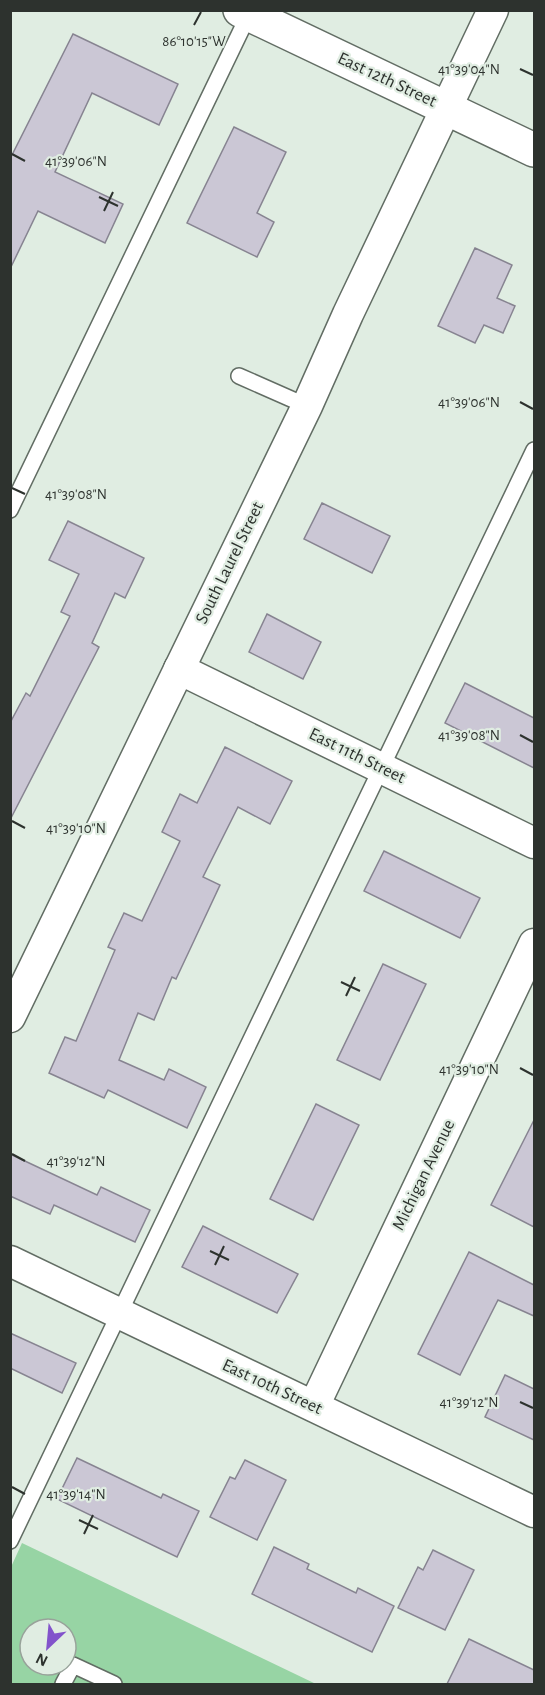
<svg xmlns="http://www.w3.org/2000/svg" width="545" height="1695" font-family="'Alegreya Sans',sans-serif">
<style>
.green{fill:#97d4a4;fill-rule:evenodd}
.building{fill:#cbc7d5;stroke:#878491;stroke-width:1.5}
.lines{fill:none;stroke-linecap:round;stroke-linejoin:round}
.service-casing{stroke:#626d64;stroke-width:18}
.minor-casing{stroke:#626d64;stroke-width:33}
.tertiary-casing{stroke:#626d64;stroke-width:36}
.service{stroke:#fff;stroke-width:15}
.minor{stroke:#fff;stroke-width:30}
.tertiary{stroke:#fff;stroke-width:33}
.ticks{fill:none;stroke:#2d322e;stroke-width:2}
.labels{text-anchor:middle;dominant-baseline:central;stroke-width:4.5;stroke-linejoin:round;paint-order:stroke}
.street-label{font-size:18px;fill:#2d322e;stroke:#e0ede2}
.ticks-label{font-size:15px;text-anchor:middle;fill:#2d322e;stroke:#e0ede2;stroke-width:4.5;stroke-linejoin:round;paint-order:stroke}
</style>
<rect width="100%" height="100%" fill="#e0ede2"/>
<!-- green -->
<path class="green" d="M22 1543 316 1684H11V1567ZM30 1629H66V1665H30Z"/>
<!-- building -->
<g class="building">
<path d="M73 34 178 84 159 125 92 93 55 172 123 204 105 243 38 211 10 269V159Z"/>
<path d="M234 127 286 152 257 213 274 222 257 257 187 223Z"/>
<path d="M475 248 512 265 497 298 515 306 503 333 484 325 475 343 438 326Z"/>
<path d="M322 503 390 536 372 573 304 539Z"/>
<path d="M68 521 144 558 125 598 115 593 92 643 99 647 10 820V723L26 693 30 696 70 616 61 612 79 574 49 560Z"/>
<path d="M267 614 321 642 303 679 249 652Z"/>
<path d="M465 683 534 718V768L445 723Z"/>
<path d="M225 747 292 781 270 824 238 807 203 877 220 885 192 945 176 979 172 977 154 1020 138 1013 119 1060 164 1080 169 1069 206 1087 187 1128 108 1090 104 1098 49 1073 65 1037 76 1041 115 950 108 947 124 913 142 921 180 841 162 832 180 794 197 803Z"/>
<path d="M384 851 480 898 460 938 364 891Z"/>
<path d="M383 964 426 984 380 1080 337 1060Z"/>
<path d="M316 1104 359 1125 313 1220 270 1199Z"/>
<path d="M534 1120V1227L491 1205Z"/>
<path d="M10 1154 97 1195 101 1187 150 1210 135 1242 54 1205 50 1214 10 1196Z"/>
<path d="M203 1226 298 1274 277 1313 182 1267Z"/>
<path d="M469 1252 534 1285V1316L498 1300 460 1375 418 1354Z"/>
<path d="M10 1333 76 1363 62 1393 10 1368Z"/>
<path d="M505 1375 534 1389V1440L485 1417Z"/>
<path d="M77 1458 161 1498 163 1494 199 1511 177 1557 57 1499Z"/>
<path d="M245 1460 286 1480 257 1540 210 1517 230 1477 235 1479Z"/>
<path d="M274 1547 309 1564 307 1569 356 1593 358 1588 394 1606 372 1652 252 1594Z"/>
<path d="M433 1550 474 1570 445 1630 398 1608 418 1567 423 1570Z"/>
<path d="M469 1639 534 1670V1684H447Z"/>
</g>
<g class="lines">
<defs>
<g id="service">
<path d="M239 376 307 406"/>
<path d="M10 510 249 14"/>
<path d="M10 1541 534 450"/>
<path d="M63 1684 73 1665 114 1684"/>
</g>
<g id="minor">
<path d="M179 669 534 843"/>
<path d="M10 1017 307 406 348 314 493 10"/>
<path d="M10 1261 534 1512"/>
<path d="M314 1406 534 944"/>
</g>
<path id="tertiary" d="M240 10 534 150"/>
</defs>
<!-- service casing -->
<use href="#service" class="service-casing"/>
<!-- minor casing -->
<use href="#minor" class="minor-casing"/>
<!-- tertiary casing -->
<use href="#tertiary" class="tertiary-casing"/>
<!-- service -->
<use href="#service" class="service"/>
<!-- minor -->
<use href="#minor" class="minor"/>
<!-- tertiary -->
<use href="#tertiary" class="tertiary"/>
</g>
<!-- ticks -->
<path class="ticks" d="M194 25 201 12M520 69 533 75M12 154 25 161M99 197 118 206M104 211 113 192M520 402 533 409M12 488 25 494M520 735 533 742M12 821 25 828M341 982 360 991M346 996 355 977M520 1068 533 1075M12 1154 25 1161M210 1251 229 1260M215 1265 224 1246M520 1402 533 1408M12 1487 25 1494M79 1520 98 1529M84 1534 93 1515"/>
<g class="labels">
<!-- street labels -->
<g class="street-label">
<text transform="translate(387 80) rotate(25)">East 12th Street</text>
<text transform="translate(230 563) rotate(-64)">South Laurel Street</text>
<text transform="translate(357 756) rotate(26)">East 11th Street</text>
<text transform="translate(424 1175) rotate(-64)">Michigan Avenue</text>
<text transform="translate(272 1387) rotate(25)">East 10th Street</text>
</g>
</g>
<g class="ticks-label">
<text x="194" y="46">86°10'15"W</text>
<text x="469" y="74">41°39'04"N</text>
<text x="76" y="166">41°39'06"N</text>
<text x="469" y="407">41°39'06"N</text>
<text x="76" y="499">41°39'08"N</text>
<text x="469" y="740">41°39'08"N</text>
<text x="76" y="833">41°39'10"N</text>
<text x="469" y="1074">41°39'10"N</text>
<text x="76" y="1166">41°39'12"N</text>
<text x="469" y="1407">41°39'12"N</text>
<text x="76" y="1499">41°39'14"N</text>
</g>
<!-- border -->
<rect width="545" height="1695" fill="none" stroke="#2d322e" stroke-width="24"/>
<!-- north arrow -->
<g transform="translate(48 1647) rotate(206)"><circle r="28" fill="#e0ede2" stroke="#98a29a" stroke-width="1.5"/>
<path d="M0-4.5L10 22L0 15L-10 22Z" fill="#8253cb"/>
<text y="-9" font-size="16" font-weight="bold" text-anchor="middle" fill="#2d322e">N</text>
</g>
</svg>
